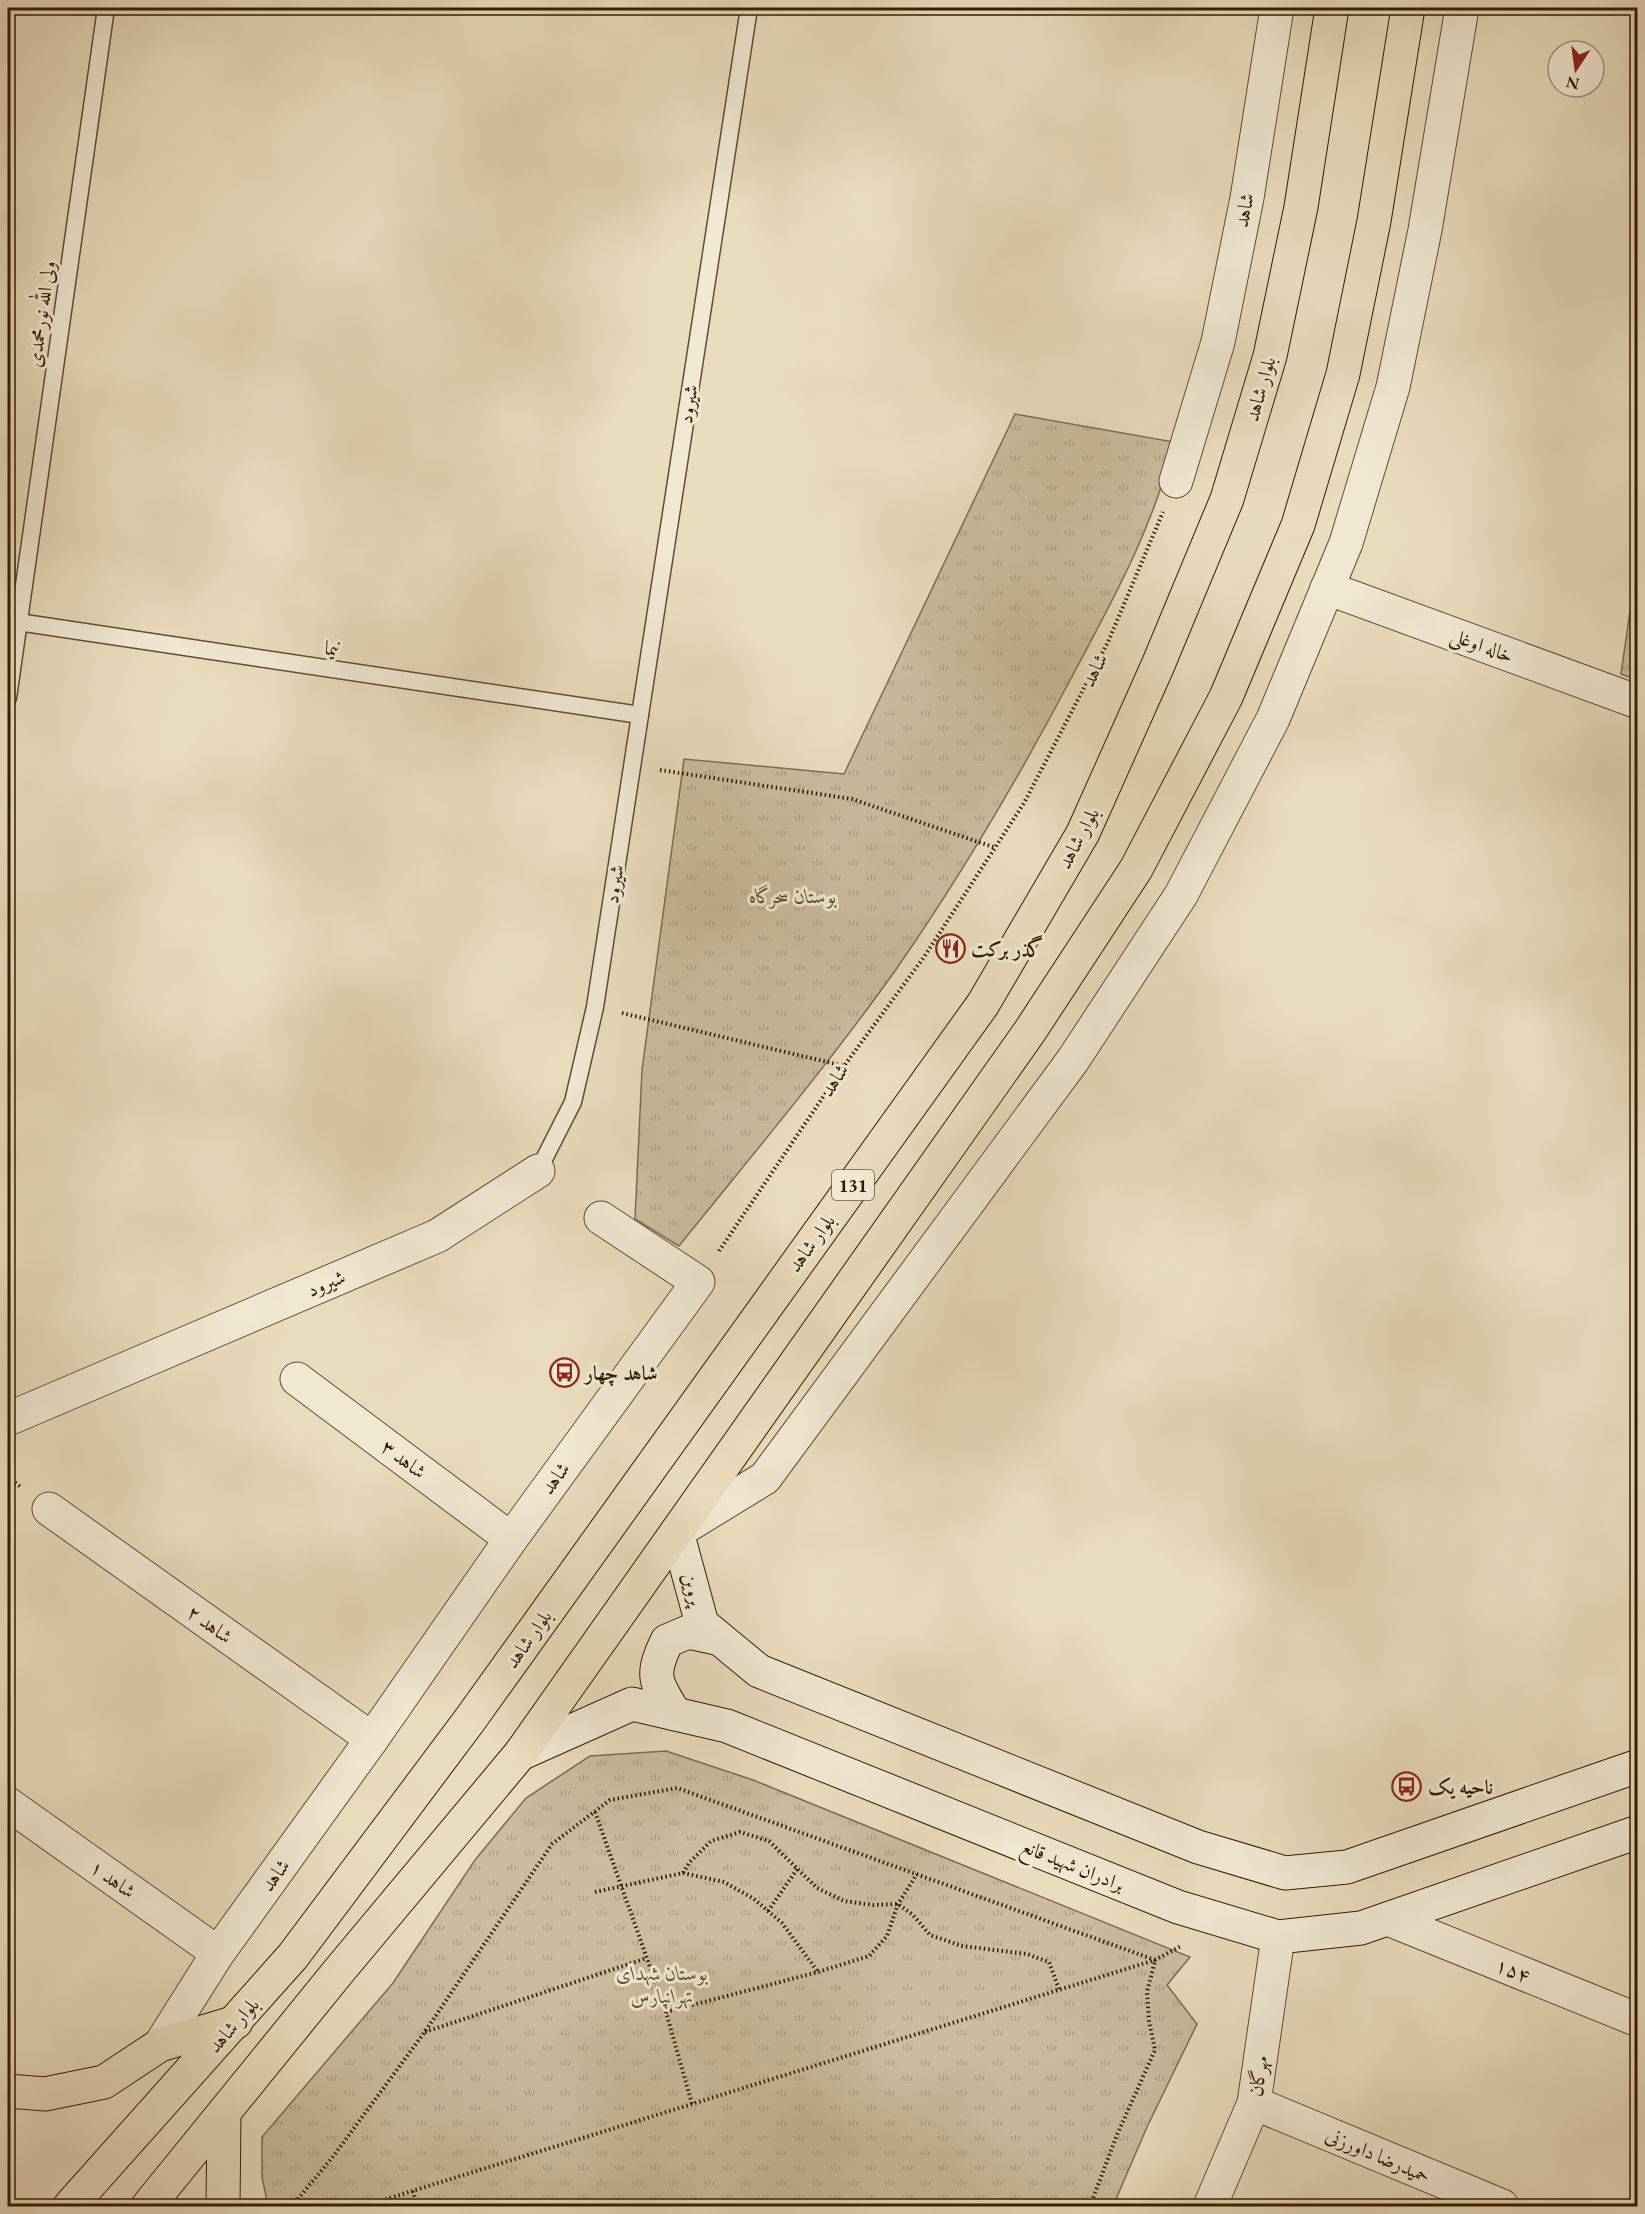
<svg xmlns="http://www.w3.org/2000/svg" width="1645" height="2214" font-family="'EB Garamond',Amiri,serif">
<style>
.grass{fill:url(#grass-tufts);stroke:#7e6c4e;stroke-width:1.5}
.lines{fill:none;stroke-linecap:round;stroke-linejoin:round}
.lane-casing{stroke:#604d2f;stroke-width:19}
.street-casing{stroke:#604d2f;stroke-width:35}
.secondary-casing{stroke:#321d00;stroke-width:35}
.primary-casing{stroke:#321d00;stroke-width:35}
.path{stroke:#321d00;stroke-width:4;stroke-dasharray:1.5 3;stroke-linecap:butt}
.lane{stroke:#f1e8d4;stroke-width:16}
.street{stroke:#f1e8d4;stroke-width:33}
.secondary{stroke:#f1e8d4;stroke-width:33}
.primary{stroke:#e9dcbd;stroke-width:33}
.labels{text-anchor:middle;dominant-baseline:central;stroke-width:6;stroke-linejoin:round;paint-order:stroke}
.shield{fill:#f1e8d4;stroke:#6b5a40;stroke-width:1.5}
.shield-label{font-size:18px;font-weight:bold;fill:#321d00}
.street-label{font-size:20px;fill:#321d00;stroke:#f1e8d4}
.park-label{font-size:20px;font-style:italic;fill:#604d2f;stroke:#f1e8d4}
.poi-label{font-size:20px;font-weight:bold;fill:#321d00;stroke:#f1e8d4;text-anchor:start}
</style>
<defs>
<pattern id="grass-tufts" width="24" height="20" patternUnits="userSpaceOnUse" patternTransform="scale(1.5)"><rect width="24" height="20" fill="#cabc9d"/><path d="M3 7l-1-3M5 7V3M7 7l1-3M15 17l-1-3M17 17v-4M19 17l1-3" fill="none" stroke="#aea185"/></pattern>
</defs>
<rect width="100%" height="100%" fill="#e9dcbd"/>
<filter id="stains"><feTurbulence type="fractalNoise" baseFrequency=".00333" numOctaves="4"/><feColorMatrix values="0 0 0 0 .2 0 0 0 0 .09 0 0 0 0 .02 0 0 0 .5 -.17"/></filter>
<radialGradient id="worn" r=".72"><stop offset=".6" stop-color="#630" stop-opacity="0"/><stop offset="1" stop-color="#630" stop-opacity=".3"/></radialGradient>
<!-- grass -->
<g class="grass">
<path d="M1015 414 1174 442C1155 523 1115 596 1076 669 1022 772 963 873 897 968 829 1064 753 1154 679 1246L635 1219 642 1070 684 759 844 774Z"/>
<path d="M1634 583H1638L1637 680 1621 674Z"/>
<path d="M666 1751 753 1780 1190 1957 1167 1985 1197 2024 1147 2127 1113 2206H268L262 2177V2137L393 1983 475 1860 526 1798 590 1756Z"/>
</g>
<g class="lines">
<defs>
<g id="lane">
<path d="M18 622 640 715"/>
<path d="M8 698 106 8"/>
<path d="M538 1171 573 1102 595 1007 749 8"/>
</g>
<g id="street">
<path d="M1176 481 1218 342 1247 198 1277 8"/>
<path d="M1327 588 1638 702"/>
<path d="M297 1379 511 1539"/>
<path d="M8 1419 437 1236 538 1171"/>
<path d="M49 1509 372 1739"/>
<path d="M677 1532 765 1478 1073 1060 1181 895 1273 719 1346 543 1393 387 1425 230 1462 8"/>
<path d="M8 1804 218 1953"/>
<path d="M1388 1919 1638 2020"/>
<path d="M160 2045 218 1953 372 1739 511 1539 698 1282 601 1218"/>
<path d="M1254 2103 1502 2206"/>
<path d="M1210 2206 1254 2103 1278 1937"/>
</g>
<g id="secondary">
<path d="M677 1532 702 1624 759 1671 1198 1847 1285 1873 1347 1867 1638 1766"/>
<path d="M675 1714C655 1682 650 1676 667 1641L688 1632 720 1639"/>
<path d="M520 1754 632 1704 727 1726 1178 1907 1278 1937 1361 1928 1638 1832"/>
</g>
<g id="primary">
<path d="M8 2091 45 2094 104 2082 160 2045 236 2022"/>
<path d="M70 2206 293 1956 469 1721 983 1004 1083 833 1158 665 1227 499 1270 356 1301 207 1332 8"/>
<path d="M148 2206 338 1972 520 1754 1030 1031 1136 869 1226 697 1298 525 1343 374 1374 221 1408 8"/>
<path d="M223 2206 224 2113"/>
</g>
</defs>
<!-- lane casing -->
<use href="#lane" class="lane-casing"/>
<!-- street casing -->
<use href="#street" class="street-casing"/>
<!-- secondary casing -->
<use href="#secondary" class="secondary-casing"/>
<!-- primary casing -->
<use href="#primary" class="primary-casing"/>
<!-- path -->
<g class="path">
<path d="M660 770 852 799 996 848"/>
<path d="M622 1013 844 1066"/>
<path d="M719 1251 844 1066 924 957 1024 803 1108 642 1163 512"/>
<path d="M8 1477 22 1488"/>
<path d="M595 1812 666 2012 692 2104"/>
<path d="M683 1873 689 1863 711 1841 740 1832 769 1841 817 1888 844 1901 873 1905 898 1904 913 1915 930 1935 962 1946 1027 1954 1049 1962 1059 1989"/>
<path d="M595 1892 683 1873 724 1882 754 1899 782 1923 818 1972"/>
<path d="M768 1911 798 1868"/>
<path d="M666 2012 818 1972 869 1956 887 1936 898 1904 917 1874"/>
<path d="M425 2032 647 1958"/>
<path d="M413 2191 417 2206"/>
<path d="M292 2206 332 2158 424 2033 552 1844 610 1800 677 1788 1155 1960"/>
<path d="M364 2206 1155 1960 1181 1946"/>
<path d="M1090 2206 1117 2135 1155 2050 1149 2021 1147 1992 1155 1961"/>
</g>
<!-- lane -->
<use href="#lane" class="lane"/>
<!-- street -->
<use href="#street" class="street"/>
<!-- secondary -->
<use href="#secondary" class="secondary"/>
<!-- primary -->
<use href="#primary" class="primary"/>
</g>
<!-- icons -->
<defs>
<symbol id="restaurant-ring" viewBox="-11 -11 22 22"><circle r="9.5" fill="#f1e8d4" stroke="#8f2418" stroke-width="1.5"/><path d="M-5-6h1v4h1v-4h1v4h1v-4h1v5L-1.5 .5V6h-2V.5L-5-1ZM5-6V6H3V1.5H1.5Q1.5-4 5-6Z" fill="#8f2418"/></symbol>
<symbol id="bus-ring" viewBox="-11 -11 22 22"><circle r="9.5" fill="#f1e8d4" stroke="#8f2418" stroke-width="1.5"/><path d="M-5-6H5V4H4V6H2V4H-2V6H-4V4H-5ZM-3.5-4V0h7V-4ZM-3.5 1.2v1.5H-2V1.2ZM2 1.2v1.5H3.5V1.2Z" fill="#8f2418"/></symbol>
</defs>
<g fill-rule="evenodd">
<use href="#restaurant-ring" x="934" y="932" width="33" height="33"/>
<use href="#bus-ring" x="548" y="1356" width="33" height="33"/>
<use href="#bus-ring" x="1390" y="1770" width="33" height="33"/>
</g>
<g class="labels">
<!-- shield labels -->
<rect class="shield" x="832" y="1170" width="42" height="30" rx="4.5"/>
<g class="shield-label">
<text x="853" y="1185">131</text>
</g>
<!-- street labels -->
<g class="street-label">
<text transform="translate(1244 210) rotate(-79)">شاهد</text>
<text transform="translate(41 314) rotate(-82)">ولی الله نورمحمدی</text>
<text transform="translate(1260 389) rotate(-74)">بلوار شاهد</text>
<text transform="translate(688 404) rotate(-81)">شیرود</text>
<text transform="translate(1482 645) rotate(20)">خاله اوغلی</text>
<text transform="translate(332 648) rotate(8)">نیما</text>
<text transform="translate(1094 670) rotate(-63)">شاهد</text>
<text transform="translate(1078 838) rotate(-62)">بلوار شاهد</text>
<text transform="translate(614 884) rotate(-81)">شیرود</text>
<text transform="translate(834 1080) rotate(-56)">شاهد</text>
<text transform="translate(811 1243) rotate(-54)">بلوار شاهد</text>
<text transform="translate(326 1283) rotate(-23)">شیرود</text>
<text transform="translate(404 1459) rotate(37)">شاهد ۳</text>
<text transform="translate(555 1478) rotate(-54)">شاهد</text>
<text transform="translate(693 1589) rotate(75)">پروین</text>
<text transform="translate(210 1624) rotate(36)">شاهد ۲</text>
<text transform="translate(528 1639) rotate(-55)">بلوار شاهد</text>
<text transform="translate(1073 1865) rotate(22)">برادران شهید قانع</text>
<text transform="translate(275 1875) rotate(-54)">شاهد</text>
<text transform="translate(113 1879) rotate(35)">شاهد ۱</text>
<text transform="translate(1513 1970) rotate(22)">۱۵۴</text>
<text transform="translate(233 2025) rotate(-48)">بلوار شاهد</text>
<text transform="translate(1258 2076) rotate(-81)">مهرگان</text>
<text transform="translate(1378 2155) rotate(23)">حمیدرضا داورزنی</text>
</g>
<!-- park labels -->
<g class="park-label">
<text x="793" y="896">بوستان سحرگاه</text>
<text x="662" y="1973">بوستان شهدای<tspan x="662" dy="23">تهرانپارس</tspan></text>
</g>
<!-- poi labels -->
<g class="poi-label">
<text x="971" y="949">گذر برکت</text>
<text x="585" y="1373">شاهد چهار</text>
<text x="1428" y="1787">ناحیه یک</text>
</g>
</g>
<!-- margin -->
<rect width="1645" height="2214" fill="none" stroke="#e9dcbd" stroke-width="30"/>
<rect x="9" y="9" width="1627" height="2196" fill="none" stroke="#321d00" stroke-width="3"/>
<rect x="15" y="15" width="1615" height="2184" fill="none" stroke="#321d00" stroke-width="1.5"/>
<!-- north arrow -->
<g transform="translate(1576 69) rotate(193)"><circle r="28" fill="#f1e8d4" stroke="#a5977f" stroke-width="1.5"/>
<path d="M0-4.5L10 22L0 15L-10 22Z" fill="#8f2418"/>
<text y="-9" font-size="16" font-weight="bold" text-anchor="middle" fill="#321d00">N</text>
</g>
<rect width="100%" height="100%" filter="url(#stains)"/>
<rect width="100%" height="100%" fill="url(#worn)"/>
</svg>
